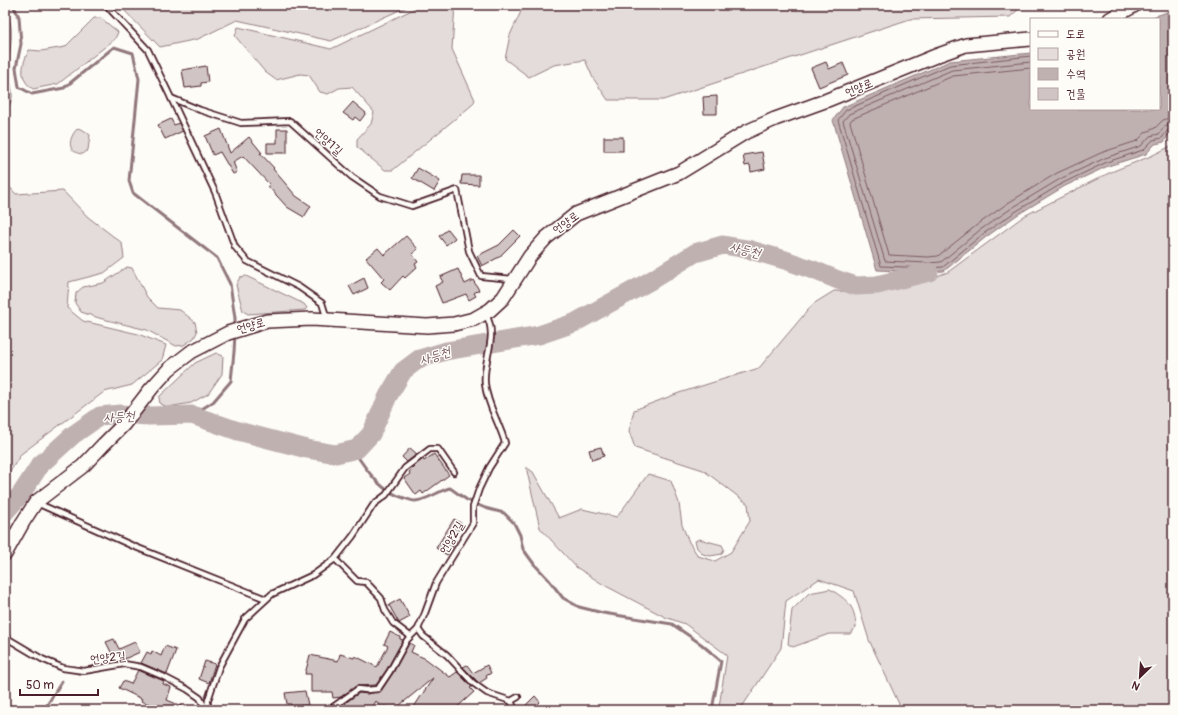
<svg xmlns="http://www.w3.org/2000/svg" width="1178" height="715" font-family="Pangolin,'Poor Story',sans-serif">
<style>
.green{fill:#e3dcda;stroke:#967e82}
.water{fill:#c0b1b1;stroke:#91777b}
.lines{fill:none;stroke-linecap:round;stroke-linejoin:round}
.shore{stroke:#795961;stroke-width:1}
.stream{stroke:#91777b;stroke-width:3}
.river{stroke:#c0b1b1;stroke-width:19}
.building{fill:#d0c5c4;stroke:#4a1f2b}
.lane-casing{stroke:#4a1f2b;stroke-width:8}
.secondary-casing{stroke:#4a1f2b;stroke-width:16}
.lane{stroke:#fdfcf7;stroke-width:4.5}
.secondary{stroke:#fdfcf7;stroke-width:13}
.labels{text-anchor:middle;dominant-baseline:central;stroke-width:3;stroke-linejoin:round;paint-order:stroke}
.street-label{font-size:12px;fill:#4a1f2b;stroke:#fdfcf7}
.water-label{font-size:13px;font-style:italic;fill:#73525a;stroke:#fdfcf7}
</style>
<rect width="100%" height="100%" fill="#fdfcf7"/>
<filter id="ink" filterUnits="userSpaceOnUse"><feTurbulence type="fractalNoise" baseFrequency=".025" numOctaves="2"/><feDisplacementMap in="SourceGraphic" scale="8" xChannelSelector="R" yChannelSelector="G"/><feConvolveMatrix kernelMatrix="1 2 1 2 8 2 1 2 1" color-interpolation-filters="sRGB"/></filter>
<g filter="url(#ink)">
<!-- green -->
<g class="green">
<path d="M119 5H411L331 41 237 20 198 39 160 47Z"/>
<path d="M422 5H455L452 49 475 100 472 105 393 170H385L357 147V139L371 124 374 112 352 87 339 88 328 94 320 92 309 75 300 74 276 80 265 72 235 36 238 27 331 49Z"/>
<path d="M524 5H1023L1010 17 910 19 663 100H608L593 78 585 60 554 65 529 77 505 59 510 35Z"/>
<path d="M5 10C17 27 8 51 9 70 9 79 13 89 12 98 11 103 8 108 5 112Z"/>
<path d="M94 18H101L118 32 115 39 58 84 33 89C18 79 22 64 29 50L41 51 65 47Z"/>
<path d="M78 128 85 131 90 135 88 150 83 154C66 153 68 138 78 128Z"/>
<path d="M1173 145V710H909L900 706 869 640 854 591 819 579 786 601 781 648 740 710H721L719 707 727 655 685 624 665 617 604 585 576 567 540 528 526 467 533 472 559 518 582 509 617 517 648 474 671 481 679 503 682 525 689 542 698 556 715 561 731 552 750 521 748 504 703 470 635 448 629 431 634 410 679 393 759 368 813 304 834 291 875 292 931 278 948 272 1024 216 1111 172 1151 156Z"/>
<path d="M5 182 16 194 63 191 88 217 122 243 124 258 104 273 69 282 67 308 83 321 138 334 166 345 162 360 132 385 104 392 21 454 5 480Z"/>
<path d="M127 267 132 268 147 297 158 308 180 310 195 322 197 332 194 338 184 345 176 346 147 330 99 318 81 312 75 303 76 293 83 287 103 283Z"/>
<path d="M246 276 304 304 307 308 305 310 248 314 243 311 236 285 240 277Z"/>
<path d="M216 353 223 356 222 374 208 394 191 403 168 407 160 404 159 397 195 363Z"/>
<path d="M699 539 722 545 724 549 722 554 710 556 703 554 697 548 695 541Z"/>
<path d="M830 589C847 600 855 605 856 627L850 634H829L793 647 788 644 792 610 809 593Z"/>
</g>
<!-- water -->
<path class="water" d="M1170 11 1173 13V132L1169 134 1164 142 1155 144 1146 154 1108 166 1065 186 1017 215 986 237 944 271 929 272 877 270 833 120 843 107 950 61 1031 53V109H1159V19H1147Z"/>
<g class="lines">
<!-- shore -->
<g class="shore">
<path d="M1031 56 950 65 846 110 838 120 881 266 928 268 943 267 983 234 1015 212 1063 183 1107 162 1143 150 1153 140 1162 138 1167 131 1173 129"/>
<path d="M1031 62 952 70 849 114 843 121 885 261 928 263 941 262 980 230 1012 208 1060 179 1105 158 1141 146 1150 136 1159 134 1164 127 1173 124"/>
<path d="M1031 68 953 76 852 119 850 122 889 255 928 257 938 256 977 225 1008 203 1057 173 1103 152 1137 141 1146 132 1155 128 1163 120 1173 117"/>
</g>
<!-- stream -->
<g class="stream">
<path d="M13 5 19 17 21 44 16 68 19 87 32 94 64 88 114 47 133 53 139 79 129 181 133 193 217 258 230 284 235 318V326"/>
<path d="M192 415 213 402 231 381 234 352 235 334"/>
<path d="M353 450C368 471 378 490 404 498 407 499 412 501 415 501 428 500 438 491 450 488L467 500 485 508 504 513 514 523 520 535 523 549 534 564 549 580 563 598 579 607 603 613 672 624 701 644 721 661 712 710"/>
<path d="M44 710 62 681"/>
</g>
<!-- river -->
<path class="river" d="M5 512 21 494 40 465 73 435 100 416 120 414 148 416 192 415 238 431 307 449 336 454 357 449 371 434 388 396 403 371 419 359 446 351 539 335 574 323 650 281 695 253 723 245 747 249 785 260 816 271 838 280 856 286 877 285 929 272"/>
</g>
<!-- building -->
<g class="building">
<path d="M826 62 829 69 843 63 848 75 819 87 811 68Z"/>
<path d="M206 66 208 82 201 83V86L185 88 182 70Z"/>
<path d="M717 96V114H704L703 97Z"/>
<path d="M353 102 366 113 360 121 355 117 353 120 343 113Z"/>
<path d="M171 119 174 125 179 123 183 131 165 139 158 125Z"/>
<path d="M221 129 230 153 249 137 262 153H260L274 168 273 169 296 196 311 206 304 217 287 207 268 186 270 185 243 156 233 162 237 172 233 174 220 152 213 155 205 136Z"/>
<path d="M277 129H287V153H267V143H277Z"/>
<rect x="604" y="137" width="19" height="14"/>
<path d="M762 152 765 169 751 172 750 165 745 166 743 155Z"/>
<path d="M418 168 440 181 434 191 412 178Z"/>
<path d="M462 175H479V185L461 184Z"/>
<path d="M448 229 455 238 446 245 439 236Z"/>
<path d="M514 230 520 236 501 255V256L482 266 477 256 499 245Z"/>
<path d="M406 236 418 249 412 254 418 262 415 264 417 267 405 278 403 276 390 290 381 282 384 279 366 258 378 248 384 255Z"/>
<path d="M458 269 465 284 473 280 479 290 474 293 476 296 469 300 466 294 442 303 435 286 443 282 440 277Z"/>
<path d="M364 278 368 288 354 295 349 286Z"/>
<path d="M601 447 604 456 592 460 589 450Z"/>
<path d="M410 448 417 454 407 462 402 457Z"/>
<path d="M434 454 449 475 423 494 421 491 416 495 404 478 410 474 409 472 414 468 413 467 423 459 424 461Z"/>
<path d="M454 519 462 524 453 539 456 541 447 555 436 548Z"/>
<path d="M400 599 410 617 399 623 389 605Z"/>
<path d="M390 632 400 637V639L403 640 387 669 376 685 356 686 341 697 333 698 332 692H311V674H305L310 655 338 661 340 654 354 658 355 656 377 667 388 646 384 644Z"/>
<path d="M114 639 119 649 135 642 140 652 122 660 119 653 113 656 106 642Z"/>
<path d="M409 643 414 645 411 652 426 659 450 677 457 672 472 687 470 688 474 692 454 710H412L433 678 394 710H389L385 706 382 708 376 701 371 710H351L345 703 359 693 367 694 381 691 393 673Z"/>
<path d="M165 646 176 650 167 674 141 663 147 652 151 654 152 651 161 656Z"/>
<path d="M205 661 215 664 209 683 199 679Z"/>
<path d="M467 665 473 673 487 665 491 673 486 676 487 678 479 683 463 667Z"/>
<path d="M138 670 164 681 163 684 171 687 167 700 191 710H165L141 701 142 699 119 688 123 681 131 684Z"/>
<path d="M305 691 308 705 291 707V704H287L285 693Z"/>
<path d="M535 696 540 702 532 710H529L525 706Z"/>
</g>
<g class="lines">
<defs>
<g id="lane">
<path d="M106 5 148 50 171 98 200 110 241 123 290 121 352 177 380 196 412 206 457 190 469 251 481 276 512 279"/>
<path d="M171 98 215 192 235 247 247 261 299 287 322 303 327 319"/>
<path d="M37 503 133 546 266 599"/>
<path d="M335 559 357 581 366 582 381 598 385 610 393 623 410 636"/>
<path d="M418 629 423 636 447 655 473 683 487 693 511 701 518 697"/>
<path d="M5 637 42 659 63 668 84 671 124 664 141 667 162 676 187 689 200 698 206 710"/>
<path d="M511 701 515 710"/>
<path d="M207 710 208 700 219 667 245 619 272 594 313 575 335 559 353 536 374 504 386 495 405 468 430 449H438L454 472"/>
<path d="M332 710 333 707 358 689 367 690 378 689 390 671 407 640 418 629 425 613 436 583 473 523V507L479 489 489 468 505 443C500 424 487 405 485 384 482 361 499 337 486 315"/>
</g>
<g id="secondary">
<path d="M1110 19 1135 5"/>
<path d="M5 554 23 522 36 502 83 466 102 446 123 425 151 389 169 369 191 352 228 333 267 321 312 319 427 326 454 324 474 319 490 310 503 298 530 256 546 238 576 214 679 173 746 132 775 119 825 101 938 55 966 45 1031 39"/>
</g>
</defs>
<!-- lane casing -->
<use href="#lane" class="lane-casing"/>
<!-- secondary casing -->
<use href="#secondary" class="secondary-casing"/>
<!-- lane -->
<use href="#lane" class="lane"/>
<!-- secondary -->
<use href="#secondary" class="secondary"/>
</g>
</g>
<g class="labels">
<!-- street labels -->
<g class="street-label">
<text transform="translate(859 88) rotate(-22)">언양로</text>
<text transform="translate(328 142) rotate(42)">언양1길</text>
<text transform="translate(566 223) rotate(-36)">언양로</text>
<text transform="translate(251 326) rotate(-16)">언양로</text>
<text transform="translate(452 538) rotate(-59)">언양2길</text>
<text transform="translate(108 658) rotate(-6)">언양2길</text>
</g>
<!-- water labels -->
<g class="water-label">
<text transform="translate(745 250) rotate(14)">사등천</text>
<text transform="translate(435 356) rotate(-18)">사등천</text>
<text transform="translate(119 417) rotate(-4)">사등천</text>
</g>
</g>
<!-- margin -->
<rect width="1178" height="715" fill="none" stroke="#fdfcf7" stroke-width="20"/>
<rect x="10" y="10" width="1158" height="695" fill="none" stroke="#4a1f2b" stroke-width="1.5" filter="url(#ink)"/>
<!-- legend -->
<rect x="1030" y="18" width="130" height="92" fill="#fdfcf7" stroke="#b5a4a5"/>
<rect x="1038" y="31" width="20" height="6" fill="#fdfcf7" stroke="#b5a4a5"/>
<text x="1066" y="38" font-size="12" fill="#4a1f2b">도로</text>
<rect x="1038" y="48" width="20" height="12" fill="#e3dcda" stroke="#b5a4a5"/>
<text x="1066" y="58" font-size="12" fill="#4a1f2b">공원</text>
<rect x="1038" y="68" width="20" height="12" fill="#c0b1b1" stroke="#b5a4a5"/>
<text x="1066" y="78" font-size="12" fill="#4a1f2b">수역</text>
<rect x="1038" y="88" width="20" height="12" fill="#d0c5c4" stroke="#b5a4a5"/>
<text x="1066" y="98" font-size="12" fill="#4a1f2b">건물</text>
<!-- north arrow -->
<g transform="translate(1140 677) rotate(205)" stroke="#fdfcf7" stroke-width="3" paint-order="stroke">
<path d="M0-3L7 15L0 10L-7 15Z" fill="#4a1f2b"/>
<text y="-6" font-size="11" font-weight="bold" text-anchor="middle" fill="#4a1f2b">N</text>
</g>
<!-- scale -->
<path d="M20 689v6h78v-6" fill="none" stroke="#4a1f2b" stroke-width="2"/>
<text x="26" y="689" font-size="12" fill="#4a1f2b" stroke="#fdfcf7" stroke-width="3" paint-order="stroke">50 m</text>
</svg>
